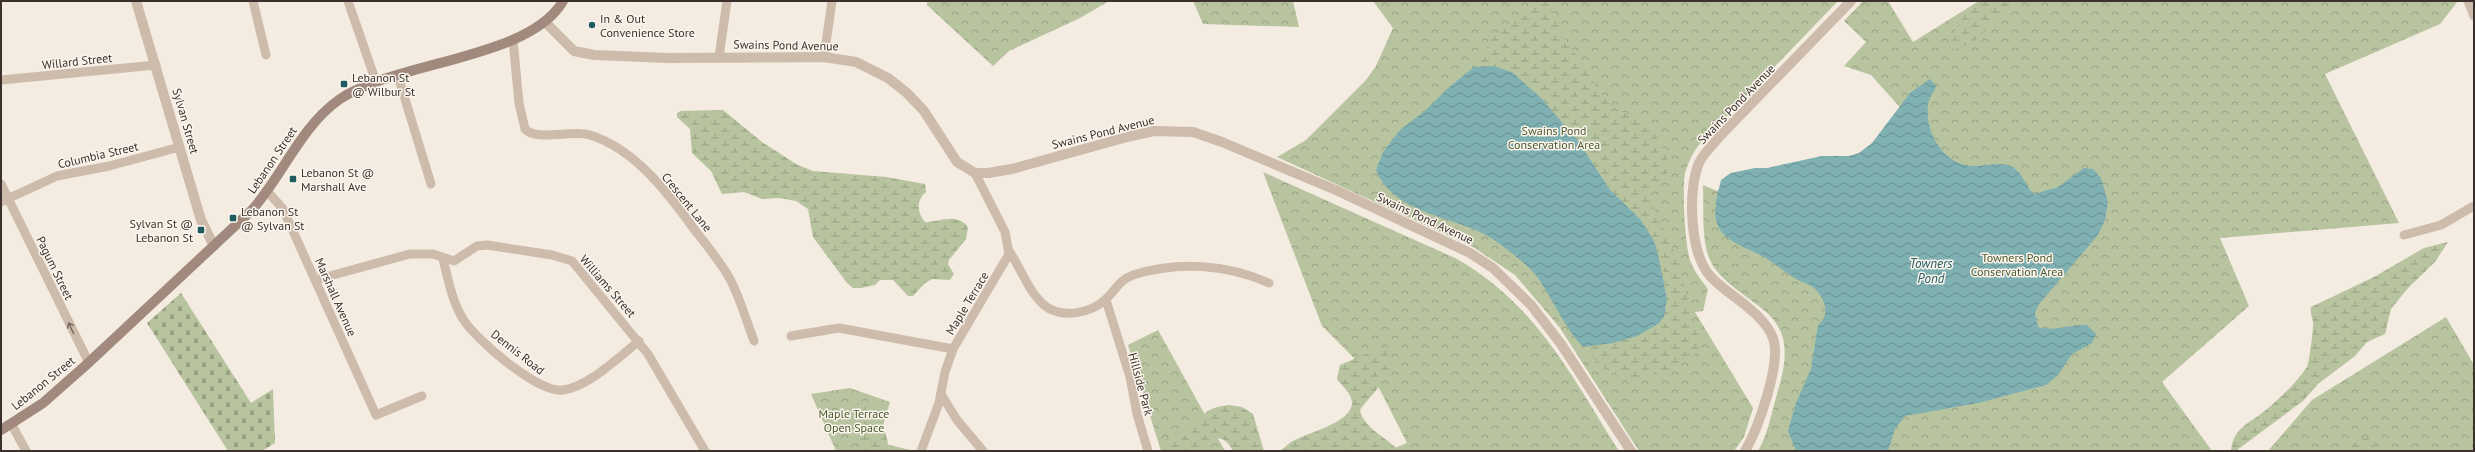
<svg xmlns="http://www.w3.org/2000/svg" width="2475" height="452" font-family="'PT Sans',sans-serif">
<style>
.forest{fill:url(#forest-crowns)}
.wetland{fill:url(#wetland-marsh)}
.cemetery{fill:url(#cemetery-stones)}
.water{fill:url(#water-waves)}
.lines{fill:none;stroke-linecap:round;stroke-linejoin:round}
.minor{stroke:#cdbbac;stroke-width:9}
.tertiary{stroke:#cdbbac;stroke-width:10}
.secondary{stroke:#a18a7d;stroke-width:10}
.oneway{stroke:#7d6f65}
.poi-dot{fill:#1f5a5e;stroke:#fbf5ee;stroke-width:1.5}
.labels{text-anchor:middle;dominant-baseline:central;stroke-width:3;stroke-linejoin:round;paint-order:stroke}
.poi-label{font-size:12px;fill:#3b302b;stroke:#fbf5ee;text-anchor:start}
.street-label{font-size:12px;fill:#3b302b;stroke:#fbf5ee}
.park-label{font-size:12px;fill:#4a5a2e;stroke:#fbf5ee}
.water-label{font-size:13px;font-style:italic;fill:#1f5a5e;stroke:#fbf5ee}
</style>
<defs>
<pattern id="forest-crowns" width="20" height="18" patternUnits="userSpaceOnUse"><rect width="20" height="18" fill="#b8c4a0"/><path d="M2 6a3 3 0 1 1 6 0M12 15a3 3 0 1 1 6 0" fill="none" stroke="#97a083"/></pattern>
<pattern id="wetland-marsh" width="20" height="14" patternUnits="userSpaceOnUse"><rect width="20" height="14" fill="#b8c4a0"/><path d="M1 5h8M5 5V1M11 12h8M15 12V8" fill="none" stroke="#97a083"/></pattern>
<pattern id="cemetery-stones" width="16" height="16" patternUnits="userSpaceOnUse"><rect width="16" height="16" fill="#b8c4a0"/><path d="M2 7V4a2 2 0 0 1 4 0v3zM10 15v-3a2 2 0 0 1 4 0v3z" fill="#97a083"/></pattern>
<pattern id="water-waves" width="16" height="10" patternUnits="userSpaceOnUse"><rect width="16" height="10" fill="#7fb0b2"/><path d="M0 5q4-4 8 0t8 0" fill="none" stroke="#699091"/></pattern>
</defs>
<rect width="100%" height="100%" fill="#f4ebe1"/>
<!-- forest -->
<g class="forest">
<path d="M928 1H1109L1080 18 1009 51 993 66 927 5Z"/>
<path d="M1193 1H1293L1299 27 1203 24Z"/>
<path d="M1373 1H1838L1698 146C1692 154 1688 163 1685 173 1682 190 1685 244 1690 260 1694 271 1701 280 1708 289L1703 311 1695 312 1753 408 1744 437 1734 451H1639L1560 328 1515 275 1473 247 1277 157 1306 140 1366 80 1376 66 1393 28Z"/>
<path d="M1863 1H1888L1913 42 1979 1H2458L2440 24 2325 74 2399 223 2220 238 2249 306 2162 382 2212 451H1758C1766 437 1770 421 1774 405 1783 372 1796 338 1766 312 1748 296 1720 282 1710 260 1701 241 1704 206 1703 185L1717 191 1733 177 1856 161 1906 114 1871 75 1844 66 1866 42 1844 21Z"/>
<path d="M1263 172 1455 258C1536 303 1571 376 1619 451H1388L1407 443 1374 378 1322 326Z"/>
<path d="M2446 317 2474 365V451H2268L2312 400Z"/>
<path d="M1158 330 1225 451H1161L1128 345Z"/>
<path d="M850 388 890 402 878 442 914 451H836L811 394Z"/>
</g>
<!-- wetland -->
<g class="wetland">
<path d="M1537 1 1550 2 1562 34 1606 100C1616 112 1632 115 1645 123 1652 128 1656 135 1660 142 1673 165 1672 175 1652 192L1651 203 1676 255 1701 344 1694 355 1671 371 1629 380 1623 379 1598 365 1590 352 1583 347 1613 343 1645 332 1658 324 1667 299 1663 271 1654 241 1640 219 1610 190 1578 141 1542 99 1512 72 1492 66 1474 67 1479 63 1491 40Z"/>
<path d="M1987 1H2017C2013 5 2008 6 2004 10 1988 26 1974 50 1949 49V42L1966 11Z"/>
<path d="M723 110 762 142 796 164 813 171 886 177 925 184 926 192C916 200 917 213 925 222 940 222 956 212 968 227L966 239 949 260 948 264 954 274 950 280 932 279 924 284 913 296H908L893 280H880L875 285 861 288H853L847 283 813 237 808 209 796 201 779 198 762 199 744 192 722 194 711 171 692 153 690 129 677 117V113L681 111Z"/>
<path d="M2448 242 2435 262 2408 288 2391 309 2385 334 2367 342 2355 356 2318 384 2303 401 2237 450H2231C2234 426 2251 423 2267 409 2282 396 2297 382 2307 367 2309 364 2314 326 2313 322 2312 316 2310 313 2311 307L2374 277 2424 248Z"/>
<path d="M1377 349 1386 350C1401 372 1371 393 1360 410 1363 428 1388 438 1399 451H1280C1285 448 1289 442 1295 440 1310 432 1353 422 1352 402 1351 393 1342 386 1337 379L1340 365Z"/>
<path d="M861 401 879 409 888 443 885 451H860C861 438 851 412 858 402Z"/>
<path d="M1229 405 1242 407 1253 414 1264 451H1233C1221 427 1205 442 1190 450 1184 452 1172 451 1165 451L1159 446 1161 441C1168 438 1175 439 1182 435 1204 421 1198 408 1229 405Z"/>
<path d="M2369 437 2375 442V451H2349V447L2359 440Z"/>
</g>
<!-- cemetery -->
<path class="cemetery" d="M181 293 251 403 273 389 275 443 262 451H228L147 323Z"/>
<!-- water -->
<g class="water">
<path d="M1492 66 1512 72 1542 99 1578 141 1610 190 1640 219 1654 241 1658 254 1667 299 1664 317 1658 324 1637 336 1613 343 1583 347C1565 328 1555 304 1540 281 1531 267 1514 255 1500 244 1464 215 1396 219 1376 170L1383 152 1400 130 1426 110 1447 89 1474 67Z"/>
<path d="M1930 79 1936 86C1935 92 1931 94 1929 100 1922 127 1941 164 1971 166 1983 167 1997 162 2008 165 2023 170 2024 185 2034 194L2058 187 2084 168 2093 169 2101 178 2108 202 2105 220 2098 235 2039 304 2035 313 2038 327C2054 332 2069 324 2087 325L2096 334 2092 343 2072 354 2058 375 2046 385 1978 403 1905 416 1895 429 1888 451H1796L1788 431 1796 403 1811 369 1818 325C1831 315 1825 298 1814 288 1810 284 1803 283 1798 280 1788 274 1779 267 1770 261 1754 249 1730 246 1719 228 1711 214 1718 194 1721 180L1731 173 1755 168H1767L1822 156H1849L1859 153 1872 143 1910 93Z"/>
</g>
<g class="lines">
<!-- minor -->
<g class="minor">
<path d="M253 1 266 55"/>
<path d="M348 1 376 82"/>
<path d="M2468 1 2474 16"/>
<path d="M513 40 519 103 525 129C536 142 572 129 590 135 635 149 668 193 694 229 707 246 720 261 730 279 740 298 746 320 754 341"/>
<path d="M719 57 727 1"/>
<path d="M824 57 832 1"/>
<path d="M398 76 431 184"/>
<path d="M1 80 156 65"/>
<path d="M1 184 89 363"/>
<path d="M268 192 283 209 376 415 422 396"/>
<path d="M1 202 57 176 109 166 180 147"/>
<path d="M2404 235 2441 225 2474 206"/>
<path d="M1009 251C1021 268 1028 291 1044 305 1061 319 1090 314 1106 299 1116 290 1119 280 1133 275 1178 261 1226 264 1269 283"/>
<path d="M443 259C448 279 452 301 463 319 476 340 539 394 563 390 588 387 619 357 639 341"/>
<path d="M315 280 410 254H433L454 261 477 246 487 245 552 255 572 261 648 354 705 451"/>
<path d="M1106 300 1130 377 1137 414 1148 451"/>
<path d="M791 336 839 328 953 349"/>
<path d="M941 394 957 420 983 451"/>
<path d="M12 425 26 451"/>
<path d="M921 451 939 403 945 372 953 349 1009 254 1005 232 975 173"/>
</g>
<!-- tertiary -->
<g class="tertiary">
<path d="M136 1 201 220 214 246"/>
<path d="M546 23 574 51 594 55 668 58 824 57 856 62 888 78 907 93 924 111 957 162 975 173H988L1012 169 1127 137 1154 131 1193 132 1222 142 1338 191 1470 253 1493 268 1531 305 1561 344 1631 451"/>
<path d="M1745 451C1758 429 1782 362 1773 338 1763 312 1730 297 1711 277 1690 255 1687 191 1699 163 1703 154 1713 145 1719 137L1851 1"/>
</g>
<!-- secondary -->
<path class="secondary" d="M1 430 43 403 85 366 252 210C283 175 301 126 340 99 397 61 530 59 563 1"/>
</g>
<!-- one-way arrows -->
<defs><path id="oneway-shaft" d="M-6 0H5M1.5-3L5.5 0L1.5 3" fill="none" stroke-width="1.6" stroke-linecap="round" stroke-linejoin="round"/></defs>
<use class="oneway" href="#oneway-shaft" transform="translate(71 328) rotate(-116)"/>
<!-- markers -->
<g class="poi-dot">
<circle cx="592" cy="25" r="4"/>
<rect x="340" y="80" width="8" height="8" rx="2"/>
<rect x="289" y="175" width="8" height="8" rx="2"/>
<rect x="229" y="214" width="8" height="8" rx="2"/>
<rect x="197" y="226" width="8" height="8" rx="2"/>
</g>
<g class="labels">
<!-- poi labels -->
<g class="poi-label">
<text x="600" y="18">In &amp; Out<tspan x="600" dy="14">Convenience Store</tspan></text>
<text x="352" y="77">Lebanon St<tspan x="352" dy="14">@ Wilbur St</tspan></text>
<text x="301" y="172">Lebanon St @<tspan x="301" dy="14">Marshall Ave</tspan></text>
<text x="241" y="211">Lebanon St<tspan x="241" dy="14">@ Sylvan St</tspan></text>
<text x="193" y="223" text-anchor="end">Sylvan St @<tspan x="193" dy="14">Lebanon St</tspan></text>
</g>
<!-- street labels -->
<g class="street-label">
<text transform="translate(786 45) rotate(1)">Swains Pond Avenue</text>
<text transform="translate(77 61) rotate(-6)">Willard Street</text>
<text transform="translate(1736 104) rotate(-46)">Swains Pond Avenue</text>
<text transform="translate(186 121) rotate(74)">Sylvan Street</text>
<text transform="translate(1103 132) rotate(-14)">Swains Pond Avenue</text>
<text transform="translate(98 155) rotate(-13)">Columbia Street</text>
<text transform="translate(272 160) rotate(-56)">Lebanon Street</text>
<text transform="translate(687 202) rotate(51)">Crescent Lane</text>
<text transform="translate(1425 218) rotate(25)">Swains Pond Avenue</text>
<text transform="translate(55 268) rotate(64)">Pagum Street</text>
<text transform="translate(608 286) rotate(49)">Williams Street</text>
<text transform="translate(336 297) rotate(66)">Marshall Avenue</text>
<text transform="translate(967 303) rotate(-59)">Maple Terrace</text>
<text transform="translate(518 352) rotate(38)">Dennis Road</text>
<text transform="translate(43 383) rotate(-39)">Lebanon Street</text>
<text transform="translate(1141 384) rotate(75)">Hillside Park</text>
</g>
<!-- park labels -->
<g class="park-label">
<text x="1554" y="130">Swains Pond<tspan x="1554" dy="14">Conservation Area</tspan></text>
<text x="2017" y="257">Towners Pond<tspan x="2017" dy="14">Conservation Area</tspan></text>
<text x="854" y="413">Maple Terrace<tspan x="854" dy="14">Open Space</tspan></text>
</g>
<!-- water labels -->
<g class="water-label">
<text x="1931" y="263">Towners<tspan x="1931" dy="15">Pond</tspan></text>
</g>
</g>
<!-- border -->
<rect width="2475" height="452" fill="none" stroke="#3b302b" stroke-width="4"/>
</svg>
